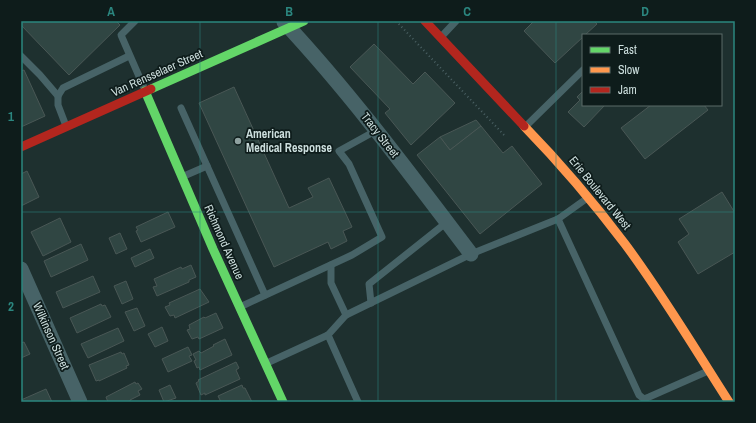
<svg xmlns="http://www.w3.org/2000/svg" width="756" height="423" font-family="'Archivo Narrow',sans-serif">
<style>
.building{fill:#304643;stroke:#495755}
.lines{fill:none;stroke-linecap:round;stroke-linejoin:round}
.path{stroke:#4b6164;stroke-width:2;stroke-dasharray:1 3;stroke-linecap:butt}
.lane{stroke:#476367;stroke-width:7}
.street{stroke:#476367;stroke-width:15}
.fast{stroke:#63d668;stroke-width:9}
.slow{stroke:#ff974d;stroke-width:9}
.jam{stroke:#b3261e;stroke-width:9}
.grid{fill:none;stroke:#2b867f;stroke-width:1;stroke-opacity:0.55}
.poi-dot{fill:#8fa1a0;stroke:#0e1c1b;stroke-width:1.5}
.labels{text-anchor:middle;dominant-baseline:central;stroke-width:3.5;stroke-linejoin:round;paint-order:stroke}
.street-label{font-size:12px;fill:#ccdedd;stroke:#0e1c1b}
.poi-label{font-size:12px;font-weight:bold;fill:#ccdedd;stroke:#0e1c1b;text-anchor:start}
.neatline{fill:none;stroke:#2b867f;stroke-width:1.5}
.grid-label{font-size:13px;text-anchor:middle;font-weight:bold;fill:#2b867f}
</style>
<rect width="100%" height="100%" fill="#1e302f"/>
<!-- building -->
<g class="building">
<path d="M21 21H116L120 25 69 75 21 25Z"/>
<path d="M534 21H594L597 24 585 35H583V37L555 63 524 31Z"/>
<path d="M374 44 413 84 425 72 455 103 411 145 385 113 390 109 350 67Z"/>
<path d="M24 70 45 116 21 127V71Z"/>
<path d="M234 87 289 208 313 197 308 188 329 178 352 227 343 231 347 241 331 249 328 242 274 267 199 103Z"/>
<path d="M583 91V105H605L584 127 568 112 580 100 577 97Z"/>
<path d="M651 105H704L708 110 645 159 621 128Z"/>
<path d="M476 120 481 126 450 150 440 137Z"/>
<path d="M481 126 503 153 512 146 542 184 480 234 417 155 440 137 450 150Z"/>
<path d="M27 171 39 197 21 206V174Z"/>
<path d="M722 192 735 213V252L698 274 678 242 689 234 679 219Z"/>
<path d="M168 212 175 227 141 242 136 231 138 230 136 227Z"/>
<path d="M60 218 71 242 43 256 31 232Z"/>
<path d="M120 233 127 249 116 254 109 238Z"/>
<path d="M81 244 88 260 51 277 44 261Z"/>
<path d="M150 249 154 258 135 267 131 258Z"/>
<path d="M191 265 196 277 189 280V282L157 296 153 287 157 286 154 279 181 267 182 269Z"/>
<path d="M93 276 100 292 63 308 56 292Z"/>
<path d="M126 281 133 299 122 304 114 286Z"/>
<path d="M200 289 209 302 175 318 174 315 170 316 165 307 170 305 169 303Z"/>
<path d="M101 304 102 306 105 305 111 317 77 333 70 318Z"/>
<path d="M137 308 145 326 134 331 125 312Z"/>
<path d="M216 313 223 328 199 339 198 337 192 339 187 330 190 329 189 325 204 317 205 318Z"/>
<path d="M162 327 168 341 155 347 148 334Z"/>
<path d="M118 328 124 341 88 358 81 344Z"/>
<path d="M225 339 232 355 200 370 199 367 197 368 194 361 196 360 193 354 199 351 201 353 214 346 213 345Z"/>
<path d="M24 342 30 354 21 358V343Z"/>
<path d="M188 347 192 355 189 356 192 361 168 372 162 359Z"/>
<path d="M121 352 122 354 124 353 129 365 126 366 127 368 99 381V380L96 381 89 365Z"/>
<path d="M236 362 239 368 236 370 240 379 205 395V393L201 395 196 383 199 381 198 380Z"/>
<path d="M135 382 136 384 138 383 142 389 138 391 140 395 130 400V401L129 402H108L106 397Z"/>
<path d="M170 385 176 398 164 402 159 390Z"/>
<path d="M242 385 243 388H245L252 402H221L218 396Z"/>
<path d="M46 389 52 402H21V400Z"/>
</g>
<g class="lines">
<!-- path -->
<path class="path" d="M396 21 505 136"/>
<!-- lane -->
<g class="lane">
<path d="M135 21 121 35 145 90"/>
<path d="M442 36 456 21"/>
<path d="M21 56 40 75 58 96"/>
<path d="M181 108 265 295"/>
<path d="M66 126 58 105V96L63 88 129 56"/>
<path d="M526 126 583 70"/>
<path d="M184 176 207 166"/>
<path d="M558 219 639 395 644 399 649 397 708 371"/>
<path d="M331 265V283L346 315"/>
<path d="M371 303 369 284 447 222"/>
<path d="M242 306 352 255 382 237 349 164 339 151 377 130"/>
<path d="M328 335 358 402"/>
<path d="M267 363 328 335 346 315 471 254 558 219 586 199"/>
</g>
<!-- street -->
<g class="street">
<path d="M284 22C352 95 411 175 471 254"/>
<path d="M21 269 80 402"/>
</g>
<!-- fast -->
<g class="fast">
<path d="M151 89 304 21"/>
<path d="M145 91 213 249 283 402"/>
</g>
<!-- slow -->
<path class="slow" d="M524 126C560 163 594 203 625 244 663 295 695 349 729 402"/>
<!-- jam -->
<g class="jam">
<path d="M425 21 524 126"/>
<path d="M21 147 151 89"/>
</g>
</g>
<!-- grid -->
<path class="grid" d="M200 21V402M378 21V402M556 21V402M21 212H735"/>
<!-- markers -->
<circle class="poi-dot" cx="238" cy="141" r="4"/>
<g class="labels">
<!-- street labels -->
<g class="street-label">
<text transform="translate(157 73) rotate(-24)">Van Rensselaer Street</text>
<text transform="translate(380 135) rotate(52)">Tracy Street</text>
<text transform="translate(600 193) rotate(51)">Erie Boulevard West</text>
<text transform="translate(224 242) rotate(66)">Richmond Avenue</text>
<text transform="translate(51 336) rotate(66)">Wilkinson Street</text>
</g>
<!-- poi labels -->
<g class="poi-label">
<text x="246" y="134">American<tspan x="246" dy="14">Medical Response</tspan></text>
</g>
</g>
<!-- border -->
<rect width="756" height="423" fill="none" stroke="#0e1c1b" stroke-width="44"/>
<!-- legend -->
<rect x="582" y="34" width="140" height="72" fill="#0e1c1b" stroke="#5a6a69"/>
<rect x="590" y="47" width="20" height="6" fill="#63d668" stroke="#5a6a69"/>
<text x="618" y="54" font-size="12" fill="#ccdedd">Fast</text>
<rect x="590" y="67" width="20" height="6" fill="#ff974d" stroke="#5a6a69"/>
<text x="618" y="74" font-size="12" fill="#ccdedd">Slow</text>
<rect x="590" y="87" width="20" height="6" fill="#b3261e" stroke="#5a6a69"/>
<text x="618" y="94" font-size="12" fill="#ccdedd">Jam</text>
<rect x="22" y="22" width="712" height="379" class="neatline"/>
<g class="grid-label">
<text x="111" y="16">A</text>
<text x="289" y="16">B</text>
<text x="467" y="16">C</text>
<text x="645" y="16">D</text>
<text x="11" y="121">1</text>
<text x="11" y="311">2</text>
</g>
</svg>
